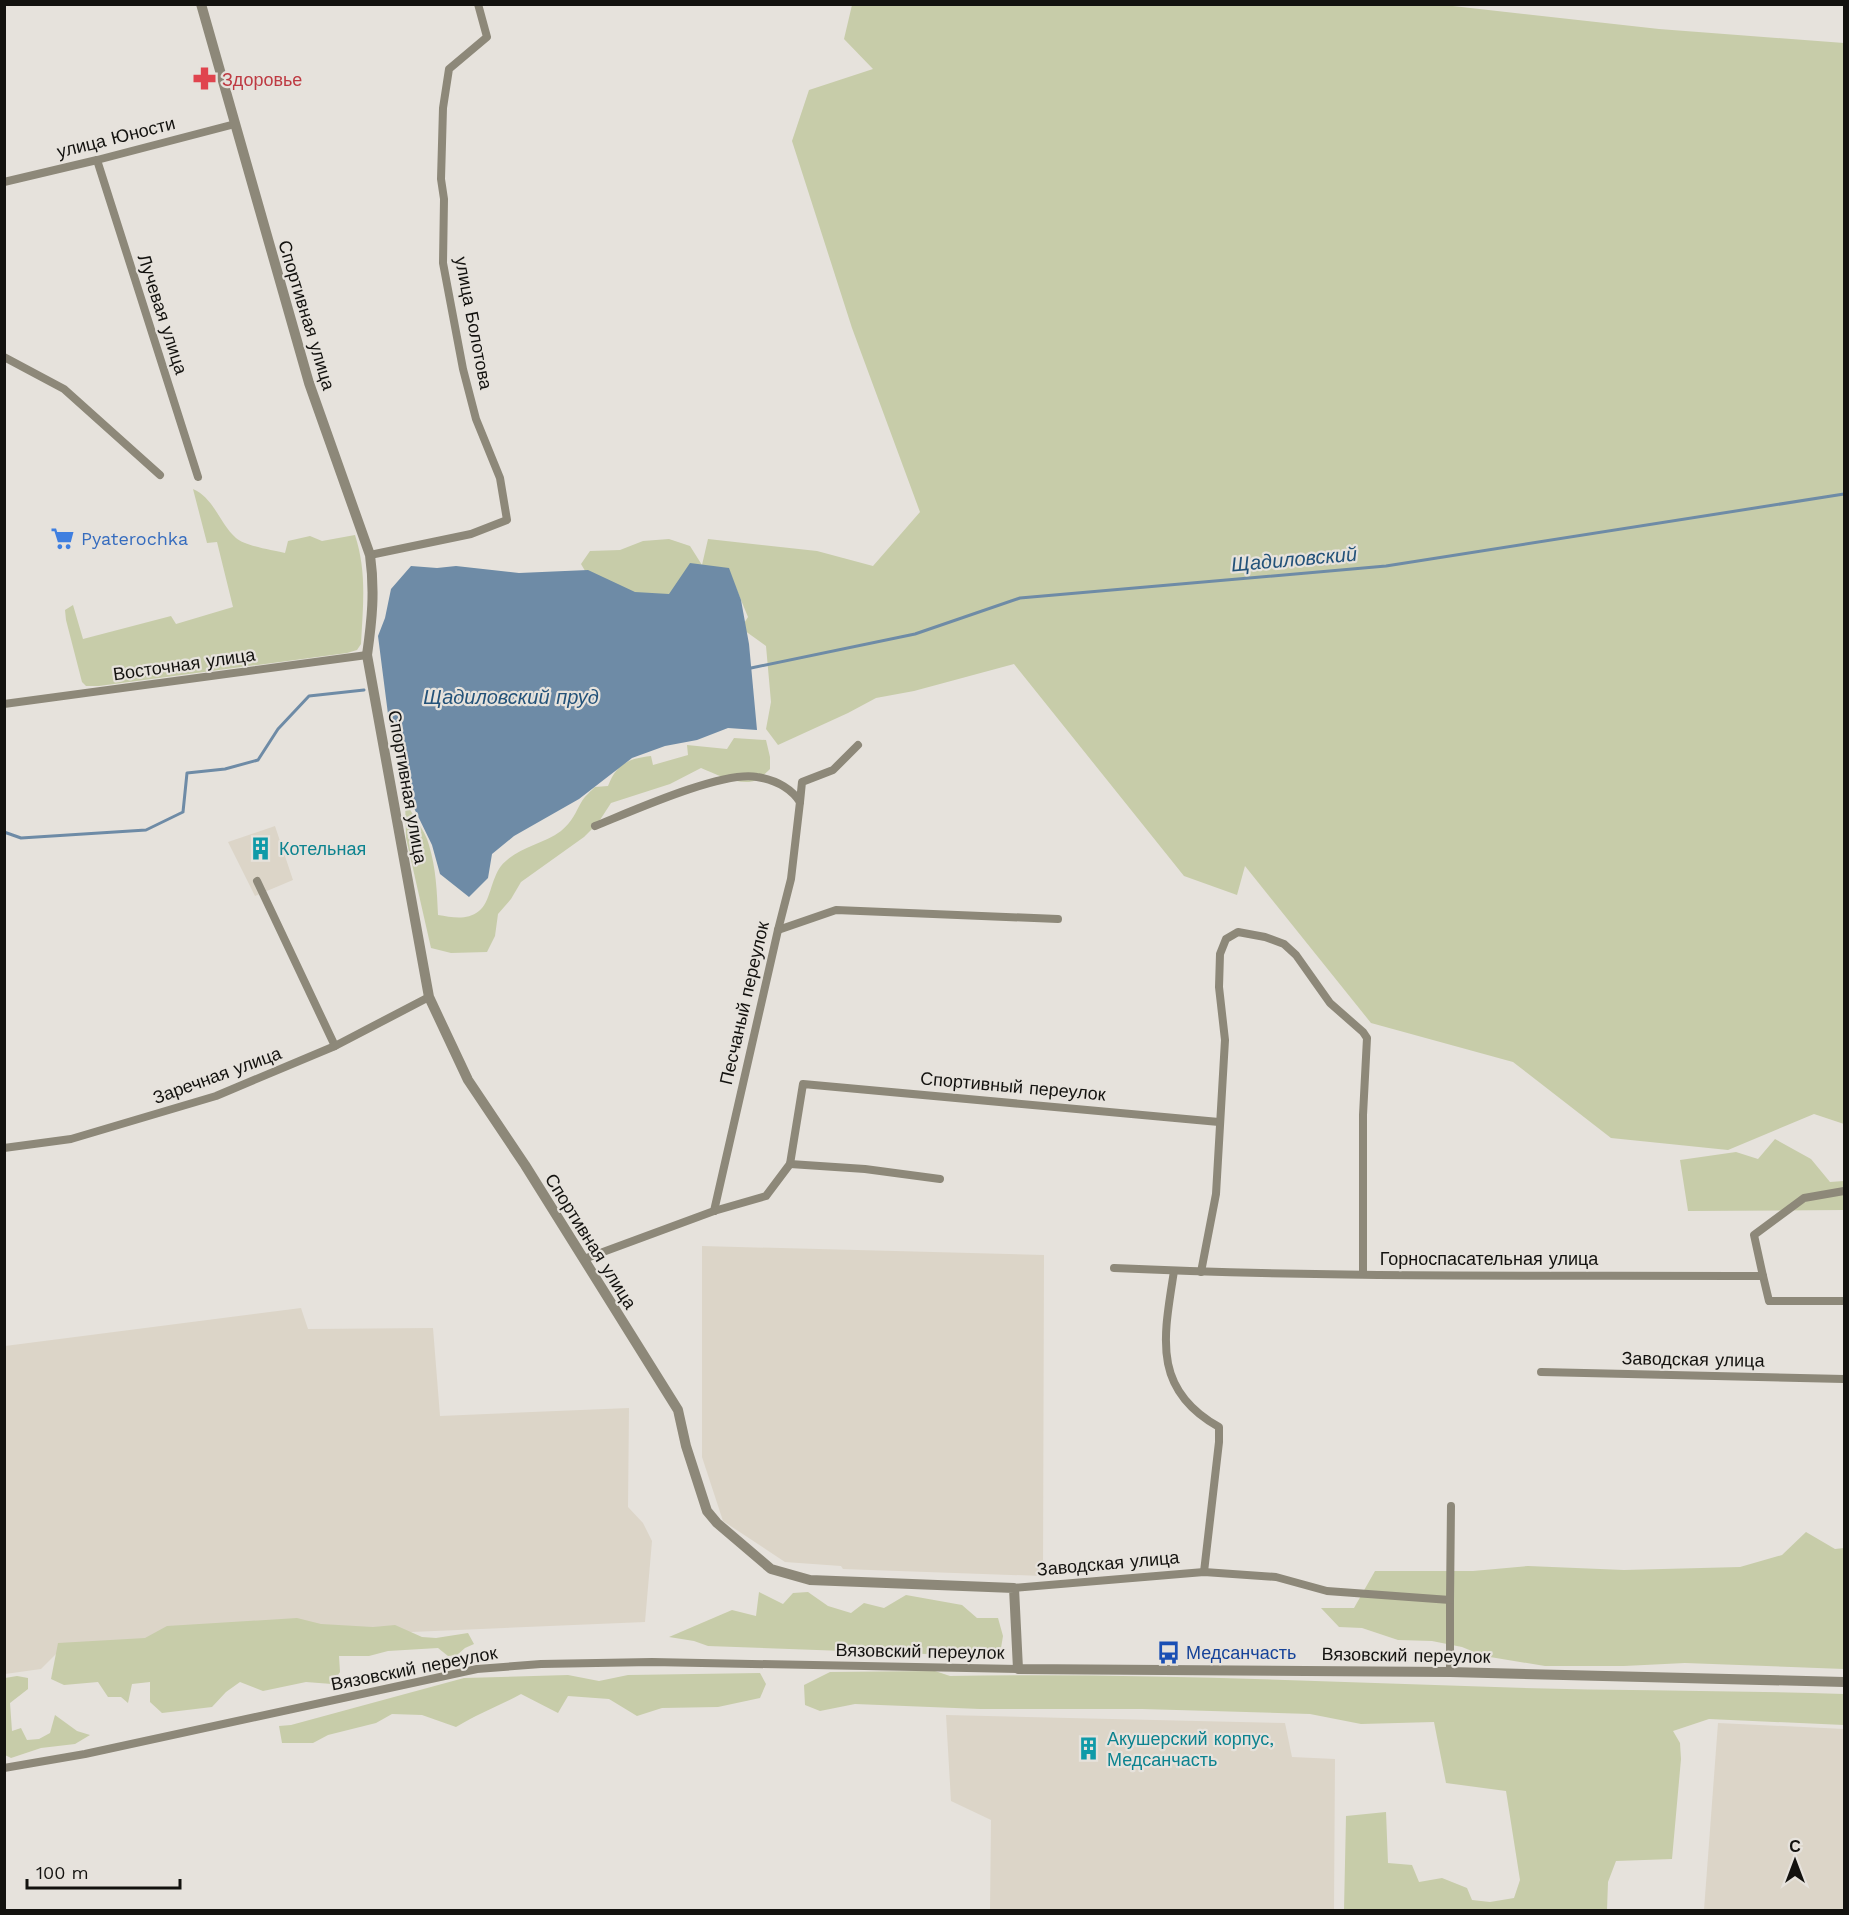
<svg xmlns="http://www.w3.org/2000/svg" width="1849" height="1915" font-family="'Work Sans',sans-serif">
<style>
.built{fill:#dcd5c8}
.green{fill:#c7cca9}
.water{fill:#6e8ba6}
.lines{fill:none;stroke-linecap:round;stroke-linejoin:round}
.stream{stroke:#6e8ba6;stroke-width:3}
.minor{stroke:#8d8879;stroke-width:8}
.tertiary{stroke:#8d8879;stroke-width:10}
.labels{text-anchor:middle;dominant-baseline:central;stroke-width:4.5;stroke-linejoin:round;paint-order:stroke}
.health-label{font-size:18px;fill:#be3a42;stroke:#e6e2dc;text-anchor:start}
.street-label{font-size:18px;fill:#13120f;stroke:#e6e2dc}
.shop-label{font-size:18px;fill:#366cbe;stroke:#e6e2dc;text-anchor:start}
.culture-label{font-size:18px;fill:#0d838f;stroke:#e6e2dc;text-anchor:start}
.transit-label{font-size:18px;fill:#164399;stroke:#e6e2dc;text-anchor:start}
.water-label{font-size:20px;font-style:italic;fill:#235279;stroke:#e6e2dc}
</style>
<rect width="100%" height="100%" fill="#e6e2dc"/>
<!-- built -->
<g class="built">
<path d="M275 826 293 880 255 896 228 842Z"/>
<path d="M702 1246 1044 1255 1043 1576 843 1569 841 1566 785 1562 723 1521 702 1457Z"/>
<path d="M301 1308 308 1329 433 1328 440 1416 629 1408 628 1507 643 1523 652 1541 645 1622 388 1633 60 1650 41 1669 5 1674V1346Z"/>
<path d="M946 1715 1285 1723 1292 1757 1335 1759 1334 1910H990L991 1820 951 1801Z"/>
<path d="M1718 1723 1844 1729V1910H1704Z"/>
</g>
<!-- green -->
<g class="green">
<path d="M1435 4 1659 29 1844 43V1124L1814 1114 1728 1150 1611 1138 1513 1062 1371 1023 1245 866 1237 895 1184 876 1014 664 914 691 876 698 848 713 778 745 766 729 771 702 766 646 741 628 748 617 736 588 687 598 597 591 581 564 590 551 620 550 643 541 669 539 690 546 702 565 708 539 817 551 873 566 920 512 852 328 792 141 809 90 873 69 844 39 852 5Z"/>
<path d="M193 489C214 498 220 524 236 538 245 546 272 550 285 553L288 541 310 536 322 541 355 535C367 572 363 605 361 644L357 650 347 653 99 686H86L82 682 66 620 65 610 73 605 83 639 171 616 176 624 233 607 217 542 207 543Z"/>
<path d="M734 738 766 740 770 757V769C765 774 758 781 749 782 734 783 715 774 701 768L670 784 611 803 598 823 584 837 521 882 511 899 498 914 495 936 487 952 451 953 431 948 406 838 405 799C411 815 425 829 429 845 436 868 437 892 438 915 452 917 466 921 479 911 490 903 491 879 501 866 517 847 542 845 561 831 573 821 575 813 582 801 585 796 591 791 595 787L608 786C617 763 628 759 651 756L653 765 688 755 687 745 727 749Z"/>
<path d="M1775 1139 1811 1159 1830 1182 1844 1181V1210L1688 1211 1680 1160 1736 1152 1758 1159Z"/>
<path d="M1806 1532 1835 1549 1844 1548V1669L1685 1663 1624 1666H1545L1484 1656 1462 1647 1432 1641 1398 1640 1362 1628 1339 1627 1321 1608H1354L1375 1571H1473L1528 1566 1624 1570 1740 1567 1782 1555Z"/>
<path d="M759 1592 783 1604 793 1593 808 1592 828 1606 851 1613 864 1603 884 1608 906 1595 962 1605 977 1618H998L1003 1636 1000 1654 981 1656 708 1646 694 1641 669 1637 732 1610 756 1616Z"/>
<path d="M297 1618 321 1624 373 1627 395 1625 422 1637 436 1638 468 1633 474 1644 465 1648 457 1655 448 1656 438 1648 388 1651 369 1656H339L340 1672 332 1684 306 1682 263 1691 240 1682 226 1692 212 1707 162 1713 150 1702V1682L132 1684 128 1703 121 1697H108L98 1682 64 1685 51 1679 58 1643 145 1638 167 1626Z"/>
<path d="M935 1671 950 1676C1132 1673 1313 1681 1495 1687 1611 1691 1728 1690 1844 1694V1725L1709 1719 1673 1731 1680 1743 1681 1759 1672 1859 1616 1861 1608 1882 1607 1910H1344L1346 1816 1386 1812 1388 1863 1412 1865 1419 1882 1442 1878 1467 1888 1472 1900 1490 1902 1514 1898 1520 1880 1506 1791 1446 1783 1434 1722 1361 1724 1310 1714 1142 1709H980L855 1704 820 1711 805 1705 804 1685 830 1672Z"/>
<path d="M760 1673 766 1684 760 1698 718 1707 662 1708 637 1716 609 1699 568 1696 558 1713 521 1694C499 1706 477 1714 456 1727L422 1715 392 1714 376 1723 328 1735 313 1743H282L279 1726 291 1725 464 1678 568 1675 599 1681 628 1675Z"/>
<path d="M17 1676 28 1678V1689L10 1703 12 1731 21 1728 27 1740 39 1739 50 1733 55 1715 77 1731 90 1735 75 1744 41 1748 11 1758 5 1755V1678Z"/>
</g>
<!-- water -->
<path class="water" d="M690 563 729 568 741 600 749 644 757 730 728 728 697 740 665 746 632 758 579 799 514 836 492 854 488 878 469 897 440 874 432 845 414 808 389 722 378 636 385 618 391 589 411 566 437 568 456 566 519 573 588 570 635 592 669 594Z"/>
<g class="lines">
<!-- stream -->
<g class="stream">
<path d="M751 668 915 634 1020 598 1386 566 1844 494"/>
<path d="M4 832 21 838 146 830 183 812 187 773 225 769 258 760 278 729 309 696 364 690"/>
</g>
<!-- minor -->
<g class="minor">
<path d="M97 160 198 477"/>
<path d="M4 182 97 160 235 124"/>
<path d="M4 357 64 389 160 475"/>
<path d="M370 555 471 534 507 520 500 478 476 419 463 369 443 263 444 199 441 179 443 108 449 69 487 37 478 4"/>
<path d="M4 704 367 655"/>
<path d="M595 826C630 812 723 770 757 777 775 780 790 787 800 802L802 782 833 770 858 745"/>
<path d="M257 881 335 1046"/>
<path d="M778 930 836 910 1058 919"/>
<path d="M4 1148 71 1139 216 1096 335 1046 429 997"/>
<path d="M790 1164 865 1169 940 1179"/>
<path d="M714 1211 778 930 791 879 800 802"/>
<path d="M584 1259 714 1211 766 1196 790 1164 803 1084 1219 1122"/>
<path d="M1114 1268C1330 1278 1547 1275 1763 1276L1769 1301H1844"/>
<path d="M1174 1271C1164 1336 1151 1389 1219 1427V1442L1204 1572"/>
<path d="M1201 1272 1216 1194 1225 1040 1219 987 1220 954 1226 939 1238 932 1265 937 1284 944 1296 955 1330 1003 1363 1032 1367 1038 1363 1115V1274"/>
<path d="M1763 1276 1754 1235 1804 1198 1844 1191"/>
<path d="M1541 1372 1844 1379"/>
<path d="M1014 1588 1204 1572 1276 1577 1327 1591 1450 1600V1672"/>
<path d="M1450 1600 1451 1506"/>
<path d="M4 1768 85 1754 477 1669 541 1664 652 1662 1018 1669"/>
</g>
<!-- tertiary -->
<path class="tertiary" d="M201 4 309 383 370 555C375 591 372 620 367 655L429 997 468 1080 525 1165 678 1410 686 1446 707 1511 717 1523 771 1569 810 1580 1014 1588 1018 1669 1450 1672 1844 1682"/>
</g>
<!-- icons -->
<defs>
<symbol id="pharmacy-bare" viewBox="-9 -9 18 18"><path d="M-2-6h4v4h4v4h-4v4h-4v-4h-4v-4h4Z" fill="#e0444e" stroke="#e6e2dc" stroke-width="2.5" paint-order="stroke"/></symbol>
<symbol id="supermarket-bare" viewBox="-9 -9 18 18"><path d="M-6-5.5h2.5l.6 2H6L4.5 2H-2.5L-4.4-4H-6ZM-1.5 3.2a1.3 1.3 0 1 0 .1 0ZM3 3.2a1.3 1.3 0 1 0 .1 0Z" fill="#3f7fe0" stroke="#e6e2dc" stroke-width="2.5" paint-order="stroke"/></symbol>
<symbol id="building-bare" viewBox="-9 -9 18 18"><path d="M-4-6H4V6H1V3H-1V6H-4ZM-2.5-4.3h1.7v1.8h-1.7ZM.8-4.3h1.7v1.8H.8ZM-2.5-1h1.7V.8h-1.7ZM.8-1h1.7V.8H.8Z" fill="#0f9aa8" stroke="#e6e2dc" stroke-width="2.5" paint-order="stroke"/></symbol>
<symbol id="bus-bare" viewBox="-9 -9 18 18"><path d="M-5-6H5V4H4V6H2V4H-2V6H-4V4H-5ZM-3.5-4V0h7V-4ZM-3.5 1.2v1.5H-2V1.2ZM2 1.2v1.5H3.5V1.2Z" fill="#1a4fb4" stroke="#e6e2dc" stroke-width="2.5" paint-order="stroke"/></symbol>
</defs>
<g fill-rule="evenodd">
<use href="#pharmacy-bare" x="188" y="62" width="33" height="33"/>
<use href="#supermarket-bare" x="46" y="522" width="33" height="33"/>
<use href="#building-bare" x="244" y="832" width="33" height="33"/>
<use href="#bus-bare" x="1152" y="1636" width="33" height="33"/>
<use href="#building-bare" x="1072" y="1732" width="33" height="33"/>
</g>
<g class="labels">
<!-- health labels -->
<g class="health-label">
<text x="222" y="79">Здоровье</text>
</g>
<!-- street labels -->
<g class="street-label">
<text transform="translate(116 137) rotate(-14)">улица Юности</text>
<text transform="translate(163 314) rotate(72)">Лучевая улица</text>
<text transform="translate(307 315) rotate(73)">Спортивная улица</text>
<text transform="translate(474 323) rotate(79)">улица Болотова</text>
<text transform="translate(184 664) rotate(-8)">Восточная улица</text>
<text transform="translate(408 787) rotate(80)">Спортивная улица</text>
<text transform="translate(744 1003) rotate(-77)">Песчаный переулок</text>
<text transform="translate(217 1075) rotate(-20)">Заречная улица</text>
<text transform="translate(1013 1086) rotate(5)">Спортивный переулок</text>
<text transform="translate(591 1241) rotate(58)">Спортивная улица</text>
<text x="1489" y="1258">Горноспасательная улица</text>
<text transform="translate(1693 1359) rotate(1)">Заводская улица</text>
<text transform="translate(1108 1563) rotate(-5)">Заводская улица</text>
<text transform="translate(920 1651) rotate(1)">Вязовский переулок</text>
<text transform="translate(1406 1655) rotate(1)">Вязовский переулок</text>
<text transform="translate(414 1668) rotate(-11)">Вязовский переулок</text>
</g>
<!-- shop labels -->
<g class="shop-label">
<text x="81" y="538">Pyaterochka</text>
</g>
<!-- culture labels -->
<g class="culture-label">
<text x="279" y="848">Котельная</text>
<text x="1107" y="1738">Акушерский корпус,<tspan x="1107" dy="21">Медсанчасть</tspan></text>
</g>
<!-- transit labels -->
<g class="transit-label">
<text x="1186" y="1652">Медсанчасть</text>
</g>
<!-- water labels -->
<g class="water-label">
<text transform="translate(1294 559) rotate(-5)">Щадиловский</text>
<text x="511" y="697">Щадиловский пруд</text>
</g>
</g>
<!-- border -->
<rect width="1849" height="1915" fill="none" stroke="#13120f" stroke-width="12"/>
<!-- north arrow -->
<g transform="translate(1795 1861)" stroke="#e6e2dc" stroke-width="4.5" paint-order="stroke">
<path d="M0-4.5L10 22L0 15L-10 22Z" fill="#13120f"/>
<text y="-9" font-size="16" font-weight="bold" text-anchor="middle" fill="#13120f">С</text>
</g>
<!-- scale -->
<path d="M27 1879v9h153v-9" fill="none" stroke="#13120f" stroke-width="3"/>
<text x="36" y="1879" font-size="18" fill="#13120f" stroke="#e6e2dc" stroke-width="4.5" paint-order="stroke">100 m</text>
</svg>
